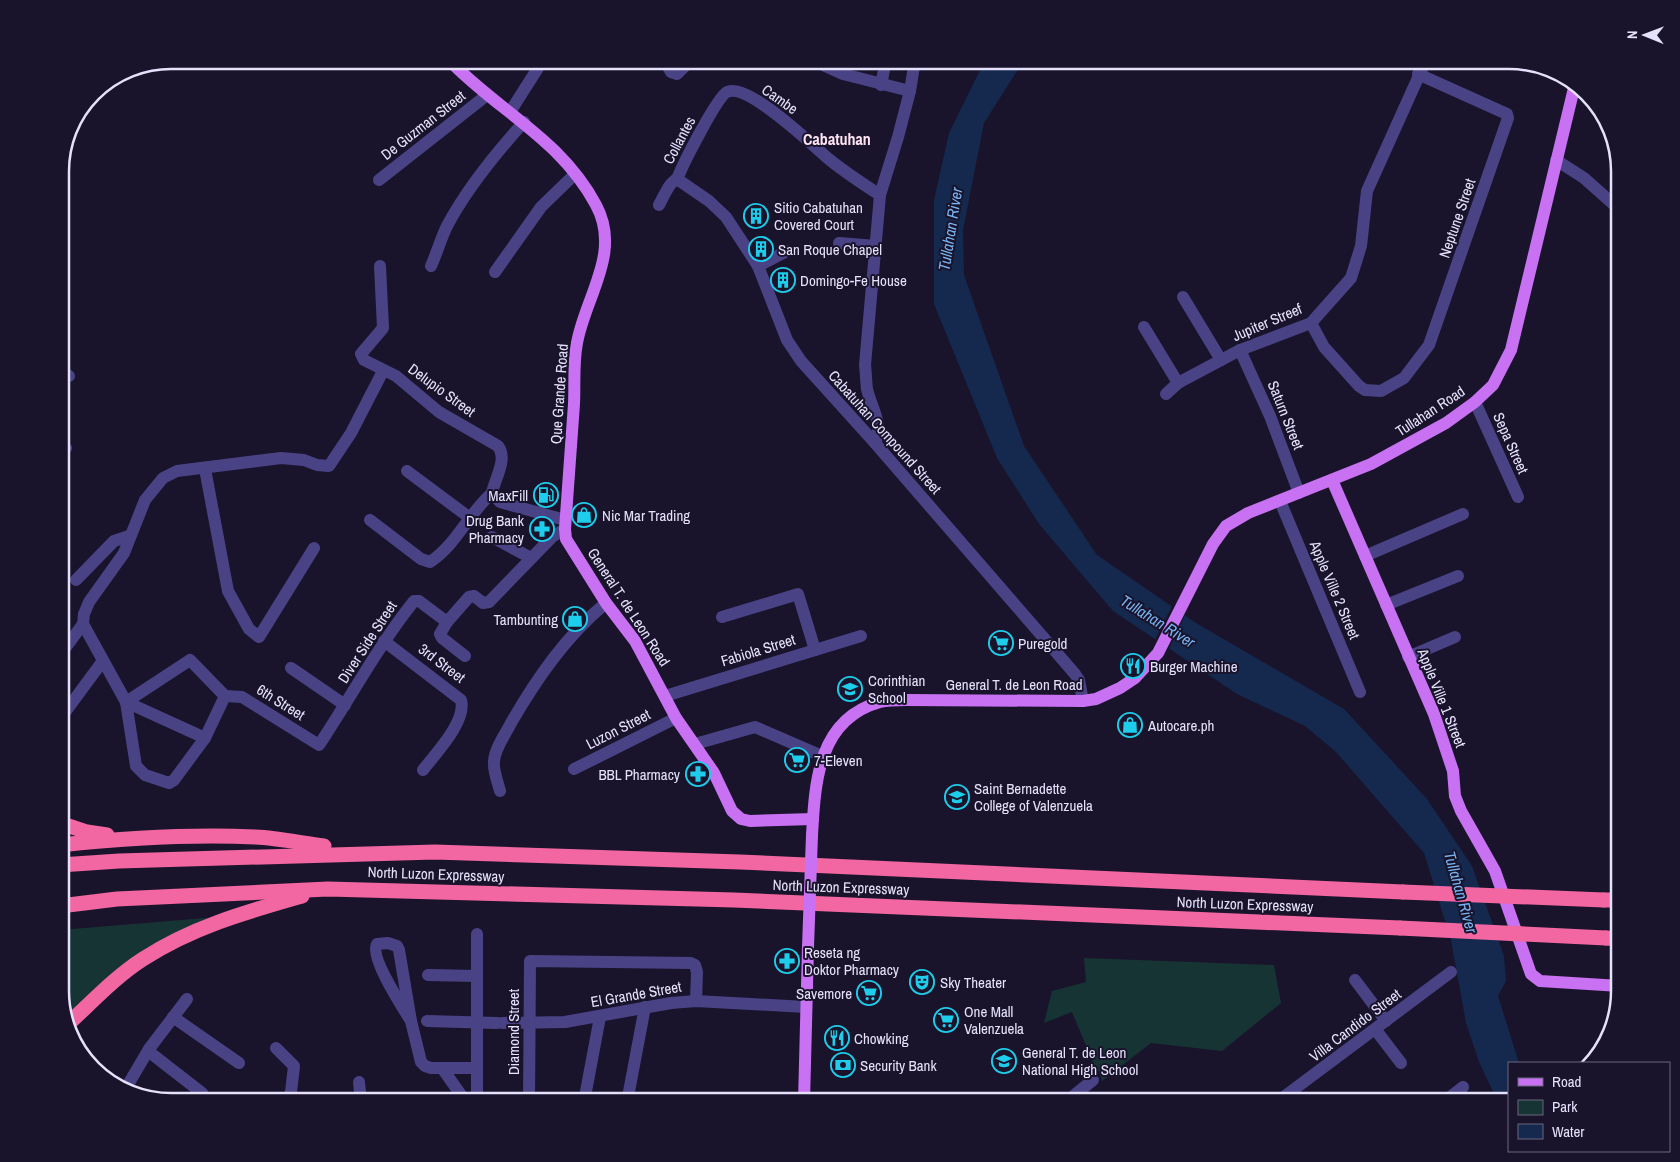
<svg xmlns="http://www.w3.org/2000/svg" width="1680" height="1162" font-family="'Archivo Narrow',sans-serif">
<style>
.green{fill:#173434}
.water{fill:#15284e}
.pier{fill:#19142b}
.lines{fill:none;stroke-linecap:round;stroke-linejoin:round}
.minor{stroke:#494386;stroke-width:12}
.major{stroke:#c871f3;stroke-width:12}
.highway{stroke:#f266a2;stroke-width:15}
.major-bridge{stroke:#c871f3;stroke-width:12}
.highway-bridge{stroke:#f266a2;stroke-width:15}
.labels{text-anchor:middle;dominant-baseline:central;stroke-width:4;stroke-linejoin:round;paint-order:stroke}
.street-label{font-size:15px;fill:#e5e1fc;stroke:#19142b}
.poi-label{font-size:15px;fill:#e5e1fc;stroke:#19142b;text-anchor:start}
.neighbourhood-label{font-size:16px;font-weight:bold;fill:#fde2f2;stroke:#19142b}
.water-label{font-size:16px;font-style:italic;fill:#78b4f3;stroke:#19142b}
.rim{fill:none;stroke:#e5e1fc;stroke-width:2.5}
</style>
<rect width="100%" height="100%" fill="#19142b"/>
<!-- green -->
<g class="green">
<path d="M218 917 66 1018 60 998V930Z"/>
<path d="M1084 958 1274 965 1281 1003 1222 1051 1151 1043 1102 1081 1099 1072 1095 1067 1072 1012 1044 1023 1052 991 1086 982Z"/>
</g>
<!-- water -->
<path class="water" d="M985 60H1024L984 123 963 230 964 275 1024 446 1097 555 1196 623 1344 709 1427 799 1472 866 1504 956 1506 981 1498 996 1519 1063H1509V1102H1498L1479 1062 1466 1023 1451 940 1424 853 1336 752 1305 726 1237 694 1113 611 1039 524 997 458 934 304V200L949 133Z"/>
<!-- pier -->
<path class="pier" d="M1173 604 1186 613 1168 651 1154 642Z"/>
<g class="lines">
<!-- minor -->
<g class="minor">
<path d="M664 60 671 72 677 74 691 60"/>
<path d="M812 60 843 74 910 91"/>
<path d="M881 85 886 60"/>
<path d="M510 112 543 60"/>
<path d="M1556 160 1584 178 1620 210"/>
<path d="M677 179 709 201 726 217 758 266 787 340 801 361 875 443 1075 674 1079 680 1083 701"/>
<path d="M379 180 487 95"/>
<path d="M659 205C662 199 666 191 670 185 672 182 676 180 678 177 683 164 717 97 727 92 748 82 813 146 830 160 846 173 863 184 880 195"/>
<path d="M839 243 876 246"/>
<path d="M380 266 383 328 361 354 364 360 396 376 439 412 498 446C508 459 495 478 492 493L500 502 565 520"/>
<path d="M431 266C437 253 441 238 447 226 467 188 495 154 524 122"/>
<path d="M758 266 787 251"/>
<path d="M495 272 541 207 575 174"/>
<path d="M1183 297 1221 360"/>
<path d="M1311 323 1324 347 1359 386 1365 390 1381 391 1404 378 1429 345 1508 118 1507 114 1418 74"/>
<path d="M1144 327 1178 383"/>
<path d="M1240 350 1270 416 1299 493"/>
<path d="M60 371 69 376"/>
<path d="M1166 394 1178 383 1240 350 1311 323 1351 278 1361 246 1367 191 1426 60"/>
<path d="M1475 402 1518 497"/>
<path d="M875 443C884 425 871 407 867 389 866 381 866 373 865 365L880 195 898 137 910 91 915 60"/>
<path d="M60 452 66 448"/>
<path d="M205 469 228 591 249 629 259 637 314 548"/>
<path d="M407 471 470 518"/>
<path d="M1280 501 1360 692"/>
<path d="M370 520 421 559 430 562C456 545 469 513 492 493"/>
<path d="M492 537 531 558"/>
<path d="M1365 556 1463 514"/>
<path d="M76 580 114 541 129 536"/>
<path d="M1386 605 1458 576"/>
<path d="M722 617 798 594 815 650"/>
<path d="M83 624 126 702 136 766 145 775 169 783 174 780 205 738 225 696"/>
<path d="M384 641 461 700C467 721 436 753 423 770"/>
<path d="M60 655 83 624 84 614 89 602 124 553 145 500 163 478 177 471 281 458 304 460 317 465 329 466 351 433 383 371"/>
<path d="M465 656 442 638 440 634 447 622 469 597 474 596 483 603 489 602 552 537 565 529"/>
<path d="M1408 657 1455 637"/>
<path d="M291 668 345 705"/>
<path d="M225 696 242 697 319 745C351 697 378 646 414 601H419L447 622"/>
<path d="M665 696 861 636"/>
<path d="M126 702 190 660 225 696"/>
<path d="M126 702 205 738"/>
<path d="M60 719 102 662"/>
<path d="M695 744 755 727 822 756"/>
<path d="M574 769 676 718"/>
<path d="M500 791C498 782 493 772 494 761 495 748 505 735 511 723 537 678 566 636 606 603"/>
<path d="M428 975 477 976"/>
<path d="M1355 980 1386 1021"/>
<path d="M173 1017 239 1063"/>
<path d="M411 1021C403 1008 369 956 377 944L388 943 397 946 399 950 411 1021 421 1062 425 1066 431 1068H476"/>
<path d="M427 1021 497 1023"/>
<path d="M502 1023 565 1022 671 1003 696 1001 806 1007"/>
<path d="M1375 1029 1401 1063"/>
<path d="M276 1048 294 1066 291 1092 287 1102"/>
<path d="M148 1051 202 1093 207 1102"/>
<path d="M442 1068 466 1102"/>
<path d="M359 1082 361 1102"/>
<path d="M126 1088 149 1049 187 999"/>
<path d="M477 1102V934"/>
<path d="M529 1102 530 961 691 963 695 965 697 972 696 1001"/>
<path d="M584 1102 600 1017"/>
<path d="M616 1102 628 1097 645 1007"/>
<path d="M1066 1102 1093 1080"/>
<path d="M1277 1102 1451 972"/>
<path d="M1444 1102 1463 1087"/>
</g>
<!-- major -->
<g class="major">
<path d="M449 60C499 112 560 138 596 205 622 253 585 297 577 343 573 363 575 384 574 404 571 446 568 487 565 529L566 539 606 603 635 641 676 718 714 773 732 811 741 819 750 821 813 819"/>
<path d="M1332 480 1434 714 1453 771 1455 796 1461 811 1495 871 1531 974 1540 981 1620 986"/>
<path d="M812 835C815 782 818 719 880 702 888 700 898 700 906 700L1083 701 1096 699 1120 688 1135 678 1158 653 1213 544 1226 526 1248 513 1371 464 1446 423 1475 402 1493 385 1511 350 1575 84"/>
<path d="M804 1102 808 947"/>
</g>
<!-- highway -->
<g class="highway">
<path d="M60 823 87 832 107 835"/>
<path d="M60 845C125 838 190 834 255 837 278 838 301 843 324 846"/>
<path d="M60 865 119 861 435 852 740 862 1403 892"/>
<path d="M1604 900H1620"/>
<path d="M60 906 117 899 328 889 734 900 1400 928"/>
<path d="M1606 938 1620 939"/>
<path d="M68 1024C92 1002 115 977 143 959 192 927 246 912 302 896"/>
</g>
<!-- major-bridge -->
<path class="major-bridge" d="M808 947 812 835"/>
<!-- highway-bridge -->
<g class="highway-bridge">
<path d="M1403 892 1604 900"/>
<path d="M1400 928 1606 938"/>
</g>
</g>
<!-- icons -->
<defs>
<symbol id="building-ring" viewBox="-11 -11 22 22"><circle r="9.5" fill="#19142b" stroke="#1ecdeb" stroke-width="1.5"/><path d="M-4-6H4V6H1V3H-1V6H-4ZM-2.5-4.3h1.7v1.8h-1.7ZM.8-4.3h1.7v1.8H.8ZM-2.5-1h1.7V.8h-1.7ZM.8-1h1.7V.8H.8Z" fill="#1ecdeb"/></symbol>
<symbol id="fuel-ring" viewBox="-11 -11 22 22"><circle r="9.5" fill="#19142b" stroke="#1ecdeb" stroke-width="1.5"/><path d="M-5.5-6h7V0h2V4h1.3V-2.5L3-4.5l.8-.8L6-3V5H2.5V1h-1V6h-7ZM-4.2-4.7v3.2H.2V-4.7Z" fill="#1ecdeb"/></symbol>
<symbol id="shop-ring" viewBox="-11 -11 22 22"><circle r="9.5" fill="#19142b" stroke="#1ecdeb" stroke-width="1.5"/><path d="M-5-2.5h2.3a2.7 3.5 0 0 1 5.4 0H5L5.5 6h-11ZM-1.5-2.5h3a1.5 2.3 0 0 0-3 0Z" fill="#1ecdeb"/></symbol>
<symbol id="pharmacy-ring" viewBox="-11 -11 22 22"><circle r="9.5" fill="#19142b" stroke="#1ecdeb" stroke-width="1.5"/><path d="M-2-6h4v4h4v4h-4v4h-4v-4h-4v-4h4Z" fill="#1ecdeb"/></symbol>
<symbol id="supermarket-ring" viewBox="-11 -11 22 22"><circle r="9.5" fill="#19142b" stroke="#1ecdeb" stroke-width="1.5"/><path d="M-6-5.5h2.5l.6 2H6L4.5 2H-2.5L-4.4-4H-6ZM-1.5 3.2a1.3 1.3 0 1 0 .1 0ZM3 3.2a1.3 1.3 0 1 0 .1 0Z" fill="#1ecdeb"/></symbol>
<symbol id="restaurant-ring" viewBox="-11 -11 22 22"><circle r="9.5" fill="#19142b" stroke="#1ecdeb" stroke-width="1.5"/><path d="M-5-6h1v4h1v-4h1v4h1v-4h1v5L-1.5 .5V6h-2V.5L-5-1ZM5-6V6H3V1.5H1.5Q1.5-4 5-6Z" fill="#1ecdeb"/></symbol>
<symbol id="school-ring" viewBox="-11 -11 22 22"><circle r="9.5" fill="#19142b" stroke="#1ecdeb" stroke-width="1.5"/><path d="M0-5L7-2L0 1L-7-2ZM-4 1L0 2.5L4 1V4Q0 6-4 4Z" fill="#1ecdeb"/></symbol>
<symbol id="university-ring" viewBox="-11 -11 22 22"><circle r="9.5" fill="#19142b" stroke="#1ecdeb" stroke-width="1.5"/><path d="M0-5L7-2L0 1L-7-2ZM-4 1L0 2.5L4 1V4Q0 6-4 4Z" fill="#1ecdeb"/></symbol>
<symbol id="theatre-ring" viewBox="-11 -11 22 22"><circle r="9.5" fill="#19142b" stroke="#1ecdeb" stroke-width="1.5"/><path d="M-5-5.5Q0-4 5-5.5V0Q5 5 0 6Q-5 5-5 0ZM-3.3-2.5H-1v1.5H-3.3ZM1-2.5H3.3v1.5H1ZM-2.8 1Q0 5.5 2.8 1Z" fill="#1ecdeb"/></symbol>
<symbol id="bank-ring" viewBox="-11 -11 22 22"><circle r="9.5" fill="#19142b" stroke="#1ecdeb" stroke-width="1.5"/><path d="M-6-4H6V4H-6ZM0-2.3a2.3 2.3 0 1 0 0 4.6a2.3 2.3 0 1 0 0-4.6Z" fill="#1ecdeb"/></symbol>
</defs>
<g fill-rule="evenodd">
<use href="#building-ring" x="742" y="202" width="28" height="28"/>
<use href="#building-ring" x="747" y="235" width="28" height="28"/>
<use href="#building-ring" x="769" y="266" width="28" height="28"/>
<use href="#fuel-ring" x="532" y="481" width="28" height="28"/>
<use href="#shop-ring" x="570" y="501" width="28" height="28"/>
<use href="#pharmacy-ring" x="528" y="515" width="28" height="28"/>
<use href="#shop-ring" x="561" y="605" width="28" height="28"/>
<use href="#supermarket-ring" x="987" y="629" width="28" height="28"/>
<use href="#restaurant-ring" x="1119" y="652" width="28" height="28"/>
<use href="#school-ring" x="836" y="675" width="28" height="28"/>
<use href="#shop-ring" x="1116" y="711" width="28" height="28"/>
<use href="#supermarket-ring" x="783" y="746" width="28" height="28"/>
<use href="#pharmacy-ring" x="684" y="760" width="28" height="28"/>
<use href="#university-ring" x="943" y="783" width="28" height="28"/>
<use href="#pharmacy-ring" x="773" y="947" width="28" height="28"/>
<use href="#theatre-ring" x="908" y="968" width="28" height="28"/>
<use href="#supermarket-ring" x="855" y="979" width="28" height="28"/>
<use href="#supermarket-ring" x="932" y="1006" width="28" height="28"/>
<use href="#restaurant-ring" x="823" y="1024" width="28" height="28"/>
<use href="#school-ring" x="990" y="1047" width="28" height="28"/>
<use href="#bank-ring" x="829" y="1051" width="28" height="28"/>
</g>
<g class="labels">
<!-- street labels -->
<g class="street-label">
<text transform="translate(780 99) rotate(35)">Cambe</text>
<text transform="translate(423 125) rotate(-38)">De Guzman Street</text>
<text transform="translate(679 140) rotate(-62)">Collantes</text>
<text transform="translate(1457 218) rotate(-71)">Neptune Street</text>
<text transform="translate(1267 322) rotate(-23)">Jupiter Streef</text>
<text transform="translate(442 390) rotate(36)">Delupio Street</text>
<text transform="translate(559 394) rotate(-86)">Que Grande Road</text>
<text transform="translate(1430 411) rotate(-33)">Tullahan Road</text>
<text transform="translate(1286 415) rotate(68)">Saturn Street</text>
<text transform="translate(885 432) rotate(48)">Cabatuhan Compound Street</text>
<text transform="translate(1511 443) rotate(66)">Sepa Street</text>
<text transform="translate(1335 590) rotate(67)">Apple Ville 2 Street</text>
<text transform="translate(629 607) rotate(57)">General T. de Leon Road</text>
<text transform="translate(367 642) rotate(-57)">Diver Side Street</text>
<text transform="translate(758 650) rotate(-17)">Fabiola Street</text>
<text transform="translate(442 663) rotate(37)">3rd Street</text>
<text x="1014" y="684">General T. de Leon Road</text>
<text transform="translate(1442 698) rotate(68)">Apple Ville 1 Street</text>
<text transform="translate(281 702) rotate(32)">6th Street</text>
<text transform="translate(618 729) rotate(-27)">Luzon Street</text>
<text transform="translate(436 874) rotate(2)">North Luzon Expressway</text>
<text transform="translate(841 887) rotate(2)">North Luzon Expressway</text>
<text transform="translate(1245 904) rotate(2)">North Luzon Expressway</text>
<text transform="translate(636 994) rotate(-10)">El Grande Street</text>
<text transform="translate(1355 1025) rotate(-37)">Villa Candido Street</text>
<text transform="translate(513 1032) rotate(-90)">Diamond Street</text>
</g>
<!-- poi labels -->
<g class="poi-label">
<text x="774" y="207">Sitio Cabatuhan<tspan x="774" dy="17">Covered Court</tspan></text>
<text x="778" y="249">San Roque Chapel</text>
<text x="800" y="280">Domingo-Fe House</text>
<text x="528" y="495" text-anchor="end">MaxFill</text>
<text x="602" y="515">Nic Mar Trading</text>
<text x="524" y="520" text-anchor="end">Drug Bank<tspan x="524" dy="17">Pharmacy</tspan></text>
<text x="558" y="619" text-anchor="end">Tambunting</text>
<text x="1018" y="643">Puregold</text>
<text x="1150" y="666">Burger Machine</text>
<text x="868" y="680">Corinthian<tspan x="868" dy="17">School</tspan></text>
<text x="1148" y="725">Autocare.ph</text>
<text x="814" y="760">7-Eleven</text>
<text x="680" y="774" text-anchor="end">BBL Pharmacy</text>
<text x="974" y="788">Saint Bernadette<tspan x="974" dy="17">College of Valenzuela</tspan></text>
<text x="804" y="952">Reseta ng<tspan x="804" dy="17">Doktor Pharmacy</tspan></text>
<text x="940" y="982">Sky Theater</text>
<text x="852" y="993" text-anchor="end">Savemore</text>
<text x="964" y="1011">One Mall<tspan x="964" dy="17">Valenzuela</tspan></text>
<text x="854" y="1038">Chowking</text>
<text x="1022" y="1052">General T. de Leon<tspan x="1022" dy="17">National High School</tspan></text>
<text x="860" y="1065">Security Bank</text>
</g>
<!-- neighbourhood labels -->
<g class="neighbourhood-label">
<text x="837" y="139">Cabatuhan</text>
</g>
<!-- water labels -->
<g class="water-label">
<text transform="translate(950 229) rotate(-81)">Tullahan River</text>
<text transform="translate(1158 621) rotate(32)">Tullahan River</text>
<text transform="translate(1461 892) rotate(74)">Tullahan River</text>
</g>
</g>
<!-- crop -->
<path d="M0 0H1680V1162H0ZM171 69H1509A102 102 0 0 1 1611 171V991A102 102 0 0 1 1509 1093H171A102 102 0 0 1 69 991V171A102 102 0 0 1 171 69Z" fill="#19142b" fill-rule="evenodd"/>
<path class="rim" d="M171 69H1509A102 102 0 0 1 1611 171V991A102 102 0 0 1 1509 1093H171A102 102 0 0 1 69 991V171A102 102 0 0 1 171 69Z"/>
<!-- legend -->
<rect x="1508" y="1062" width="162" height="90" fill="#19142b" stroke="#6b667f"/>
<rect x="1518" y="1078" width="25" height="8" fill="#c871f3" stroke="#6b667f"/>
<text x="1552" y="1087" font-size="15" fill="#e5e1fc">Road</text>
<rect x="1518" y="1100" width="25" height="15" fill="#173434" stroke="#6b667f"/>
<text x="1552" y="1112" font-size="15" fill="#e5e1fc">Park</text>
<rect x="1518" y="1124" width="25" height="15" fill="#15284e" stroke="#6b667f"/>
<text x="1552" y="1137" font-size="15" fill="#e5e1fc">Water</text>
<!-- north arrow -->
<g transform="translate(1645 35) rotate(271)" stroke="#19142b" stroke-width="4" paint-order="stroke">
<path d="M0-4L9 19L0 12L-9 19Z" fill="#e5e1fc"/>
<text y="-8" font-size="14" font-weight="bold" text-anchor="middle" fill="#e5e1fc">N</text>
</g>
</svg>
